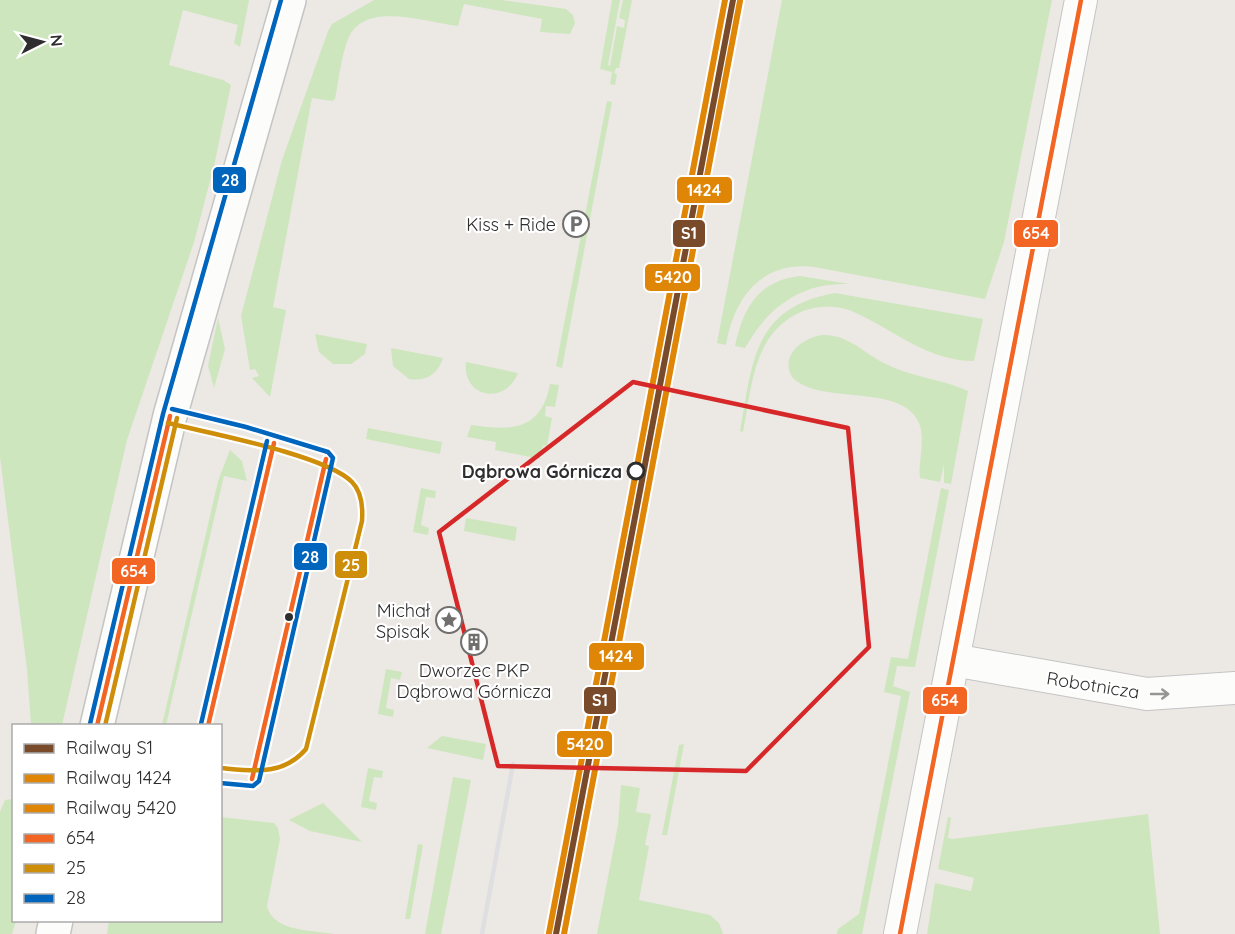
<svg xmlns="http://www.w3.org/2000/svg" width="1235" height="934" font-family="Quicksand,sans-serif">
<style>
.green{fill:#cee6be}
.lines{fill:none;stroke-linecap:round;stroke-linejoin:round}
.minor-casing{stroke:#c5c4c5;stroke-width:34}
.tertiary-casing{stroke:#c5c4c5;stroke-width:36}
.minor{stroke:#fcfcfb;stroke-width:32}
.tertiary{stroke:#fcfcfb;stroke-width:33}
.rail{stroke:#dfdfe1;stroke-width:4.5}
.bus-1-casing{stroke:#fff;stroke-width:9}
.bus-2-casing{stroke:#fff;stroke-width:9}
.bus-3-casing{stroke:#fff;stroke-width:9}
.bus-1{stroke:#f26522;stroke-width:4.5}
.bus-2{stroke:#cf8e09;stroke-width:4.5}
.bus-3{stroke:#0065bd;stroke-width:4.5}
.rail-1-casing{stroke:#fff;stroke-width:10}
.rail-2-casing{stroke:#fff;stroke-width:10}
.rail-3-casing{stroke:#fff;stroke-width:10}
.rail-1{stroke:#7a4b2a;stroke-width:6}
.rail-2{stroke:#e08607;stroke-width:6}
.rail-3{stroke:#e08607;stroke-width:6}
.oneway{stroke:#959594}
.marked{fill:none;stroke:#d62828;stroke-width:4.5;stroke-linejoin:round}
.stop-dot{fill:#fff;stroke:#2e2e2e;stroke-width:3}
.bus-dot{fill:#2e2e2e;stroke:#fff;stroke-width:2}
.labels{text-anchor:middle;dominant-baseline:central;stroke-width:4.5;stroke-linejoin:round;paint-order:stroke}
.poi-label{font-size:18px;fill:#2e2e2e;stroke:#fff;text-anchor:end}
.stop-label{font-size:18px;font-weight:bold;fill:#2e2e2e;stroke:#fff;text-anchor:end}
.street-label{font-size:18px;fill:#2e2e2e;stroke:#fff}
.line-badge{stroke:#fff;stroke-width:2}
.badge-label{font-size:16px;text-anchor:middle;font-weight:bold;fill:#fff}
</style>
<rect width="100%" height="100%" fill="#ece8e4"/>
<!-- green -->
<g class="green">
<path d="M0 0H249L240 47 234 43 238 25 183 10 169 65 223 80 231 85 214 166 194 242 127 440 62 725H31L27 669 0 457Z"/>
<path d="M374 0H502L566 9 573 15 575 23 570 34 540 32 542 19 464 4 458 26C424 22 364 0 348 39 341 58 339 79 335 99L332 101 312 98 273 307 286 310 270 397 252 378 259 376 255 369 250 370 241 316 282 160 328 31 332 24Z"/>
<path d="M612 0H620L608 65 610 66 617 26 624 28 625 20 619 18 623 0H632L619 68H616L614 73 617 74 615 85 610 84 612 72 600 69Z"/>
<path d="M782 0H1052L1004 242 985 299 814 267C761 261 734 298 726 345L717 343Z"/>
<path d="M607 101 612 102 562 368 556 366Z"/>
<path d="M800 276 849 284C801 282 768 307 745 348L735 346C743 309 757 281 800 276Z"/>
<path d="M835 293 983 319 974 361C928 361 895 331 856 313 841 305 819 305 803 311 753 332 752 385 743 432L740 431C753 362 752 308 835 293Z"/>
<path d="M218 318 225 349 214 388 208 366Z"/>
<path d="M315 334 367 344 365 354 351 364H333L319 352Z"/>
<path d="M822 335C846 334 861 350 880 361 911 378 940 378 968 391L951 484 944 483V464L940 482 920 478C918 460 926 440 919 423 902 382 818 406 792 377 780 355 802 338 822 335Z"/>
<path d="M391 348 443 358C438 374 425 382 409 379L393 366Z"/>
<path d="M466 362 518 373C505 406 462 398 466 362Z"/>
<path d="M550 384 559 385 555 407 546 406 545 416 552 418 547 446 543 445 540 459 495 450 496 442 467 437 471 425C512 431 541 431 550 384Z"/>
<path d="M368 428 442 442 440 454 366 439Z"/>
<path d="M230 450 242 461 247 481 224 476 166 725H162L218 481Z"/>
<path d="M421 488 436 491 435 498 426 497 421 525 429 528 428 535 413 532Z"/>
<path d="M941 488 949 490 915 667 897 666 893 686 910 692 862 934H837L838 929 859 914 901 696 884 692 891 657 908 659Z"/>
<path d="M466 518 517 527 515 541 464 531Z"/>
<path d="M386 669 402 672 400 680 391 678 386 708 394 710 393 717 378 714Z"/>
<path d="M442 736 486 744 483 760 427 748Z"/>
<path d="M684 744 667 835H662L679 745Z"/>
<path d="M368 768 383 771 382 778 374 777 369 801 377 803 376 810 361 807Z"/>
<path d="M453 777 471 780 441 934H425Z"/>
<path d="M621 785 640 788 636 812 651 814 645 845 649 846 639 900 710 915 719 923 723 934H597L618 825Z"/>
<path d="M13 793 14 920 16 921 12 934H0V812L5 800 12 799Z"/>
<path d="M323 803 362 842 310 831 289 820Z"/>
<path d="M1148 814 1160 934H927L935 883 971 891 974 878 938 869 948 817 951 818 948 838 953 839Z"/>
<path d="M221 817 274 823 278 828 280 839 267 906C273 932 312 930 334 934H107L109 921 220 920Z"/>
<path d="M418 844 423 845 410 919H405Z"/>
</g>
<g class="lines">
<defs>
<g id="minor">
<path d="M953 660 1147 694 1235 688"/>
<path d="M900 934 1081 0"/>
</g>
<g id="tertiary">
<path d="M97 726 170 416 289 0"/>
<path d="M53 934 56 920"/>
</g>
</defs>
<!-- minor casing -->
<use href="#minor" class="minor-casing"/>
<!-- tertiary casing -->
<use href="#tertiary" class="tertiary-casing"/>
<!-- minor -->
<use href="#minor" class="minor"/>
<!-- tertiary -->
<use href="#tertiary" class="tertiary"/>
<!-- rail -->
<path class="rail" d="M482 934 513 764"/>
<defs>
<g id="bus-1">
<path d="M97 726 170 416"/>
<path d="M208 726 274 443"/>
<path d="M252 779 326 459"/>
<path d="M900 934 1081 0"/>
</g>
<g id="bus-2">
<path d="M168 423C208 433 326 455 352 482 362 492 363 507 362 521L306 749C283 776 254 771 221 768"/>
<path d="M105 726 177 418"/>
</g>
<g id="bus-3">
<path d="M172 409 246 427 328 452 333 458 259 781 253 786 220 783"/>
<path d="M90 724 163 414 281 0"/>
<path d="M201 724 267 441"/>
</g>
</defs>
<!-- bus-1 casing -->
<use href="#bus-1" class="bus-1-casing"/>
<!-- bus-2 casing -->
<use href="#bus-2" class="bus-2-casing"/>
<!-- bus-3 casing -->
<use href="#bus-3" class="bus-3-casing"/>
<!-- bus-1 -->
<use href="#bus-1" class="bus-1"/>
<!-- bus-2 -->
<use href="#bus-2" class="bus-2"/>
<!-- bus-3 -->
<use href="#bus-3" class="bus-3"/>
<defs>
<path id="rail-1" d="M556 934 733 0"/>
<path id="rail-2" d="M564 934 740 1"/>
<path id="rail-3" d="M549 933 725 0"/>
</defs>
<!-- rail-1 casing -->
<use href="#rail-1" class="rail-1-casing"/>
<!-- rail-2 casing -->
<use href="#rail-2" class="rail-2-casing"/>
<!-- rail-3 casing -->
<use href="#rail-3" class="rail-3-casing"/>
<!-- rail-1 -->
<use href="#rail-1" class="rail-1"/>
<!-- rail-2 -->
<use href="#rail-2" class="rail-2"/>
<!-- rail-3 -->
<use href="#rail-3" class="rail-3"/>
</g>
<!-- one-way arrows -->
<defs><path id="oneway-shaft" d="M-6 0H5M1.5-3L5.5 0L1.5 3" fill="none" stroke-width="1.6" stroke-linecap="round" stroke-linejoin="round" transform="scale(1.5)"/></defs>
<use class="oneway" href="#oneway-shaft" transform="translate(1160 694)"/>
<!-- marked area -->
<path class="marked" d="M633 382 848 428 869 647 746 771 498 766 439 532Z"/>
<!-- icons -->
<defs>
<symbol id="parking-ring" viewBox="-11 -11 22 22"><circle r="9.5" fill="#fff" stroke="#706f6e" stroke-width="1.5"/><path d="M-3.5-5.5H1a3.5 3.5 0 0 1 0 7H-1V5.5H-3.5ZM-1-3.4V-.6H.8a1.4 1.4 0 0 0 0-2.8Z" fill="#706f6e"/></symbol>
<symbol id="sight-ring" viewBox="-11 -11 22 22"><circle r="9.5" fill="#fff" stroke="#706f6e" stroke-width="1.5"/><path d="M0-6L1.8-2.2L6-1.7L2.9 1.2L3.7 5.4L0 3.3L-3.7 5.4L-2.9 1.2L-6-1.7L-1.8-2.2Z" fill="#706f6e"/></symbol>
<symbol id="building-ring" viewBox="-11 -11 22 22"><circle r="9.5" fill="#fff" stroke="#706f6e" stroke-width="1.5"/><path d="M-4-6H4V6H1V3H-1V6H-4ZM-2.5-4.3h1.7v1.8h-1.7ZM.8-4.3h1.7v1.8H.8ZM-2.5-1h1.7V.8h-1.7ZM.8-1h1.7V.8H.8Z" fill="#706f6e"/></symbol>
</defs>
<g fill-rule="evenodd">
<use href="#parking-ring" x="561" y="209" width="30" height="30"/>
<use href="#sight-ring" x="434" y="605" width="30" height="30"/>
<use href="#building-ring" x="459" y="627" width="30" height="30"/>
</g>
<!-- markers -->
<circle class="stop-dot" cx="636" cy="471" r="8"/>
<circle class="bus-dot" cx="289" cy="617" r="5"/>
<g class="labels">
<!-- poi labels -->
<g class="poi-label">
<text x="556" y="224">Kiss + Ride</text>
<text x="430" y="610">Michał<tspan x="430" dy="21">Spisak</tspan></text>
<text x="474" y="670" text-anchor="middle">Dworzec PKP<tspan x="474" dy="21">Dąbrowa Górnicza</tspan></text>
</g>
<!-- stop labels -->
<g class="stop-label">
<text x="622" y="471">Dąbrowa Górnicza</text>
</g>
<!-- street labels -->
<g class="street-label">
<text transform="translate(1093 685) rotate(9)">Robotnicza</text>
</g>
</g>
<g class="line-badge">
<rect x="212" y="166" width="35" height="28" rx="6" fill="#0065bd"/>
<rect x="676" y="176" width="57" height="28" rx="6" fill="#e08607"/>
<rect x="672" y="219" width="34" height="29" rx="6" fill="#7a4b2a"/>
<rect x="1013" y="219" width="46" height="29" rx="6" fill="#f26522"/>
<rect x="644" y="263" width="57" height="29" rx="6" fill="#e08607"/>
<rect x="293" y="542" width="35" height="29" rx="6" fill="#0065bd"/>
<rect x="334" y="550" width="34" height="29" rx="6" fill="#cf8e09"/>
<rect x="111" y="557" width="45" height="28" rx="6" fill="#f26522"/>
<rect x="588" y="642" width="57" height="29" rx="6" fill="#e08607"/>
<rect x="583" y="686" width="34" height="29" rx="6" fill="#7a4b2a"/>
<rect x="922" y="686" width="46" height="29" rx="6" fill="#f26522"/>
<rect x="556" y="730" width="57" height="28" rx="6" fill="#e08607"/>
</g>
<g class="badge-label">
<text x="230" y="186">28</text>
<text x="704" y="196">1424</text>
<text x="689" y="239">S1</text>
<text x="1036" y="239">654</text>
<text x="673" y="283">5420</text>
<text x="310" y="563">28</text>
<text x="351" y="571">25</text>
<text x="134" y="577">654</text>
<text x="616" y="662">1424</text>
<text x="600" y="706">S1</text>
<text x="945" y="706">654</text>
<text x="585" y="750">5420</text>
</g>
<!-- legend -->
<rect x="12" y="724" width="210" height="198" fill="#ffffff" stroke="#ababab" stroke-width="1.5"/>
<rect x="24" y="744" width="30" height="9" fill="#7a4b2a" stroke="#ababab" stroke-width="1.5"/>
<text x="66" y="754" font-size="18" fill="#2e2e2e">Railway S1</text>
<rect x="24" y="774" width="30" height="9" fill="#e08607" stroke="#ababab" stroke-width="1.5"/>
<text x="66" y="784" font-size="18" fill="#2e2e2e">Railway 1424</text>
<rect x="24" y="804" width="30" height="9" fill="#e08607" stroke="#ababab" stroke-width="1.5"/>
<text x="66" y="814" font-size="18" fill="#2e2e2e">Railway 5420</text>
<rect x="24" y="834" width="30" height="9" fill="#f26522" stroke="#ababab" stroke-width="1.5"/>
<text x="66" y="844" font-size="18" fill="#2e2e2e">654</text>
<rect x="24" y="864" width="30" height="9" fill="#cf8e09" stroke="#ababab" stroke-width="1.5"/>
<text x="66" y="874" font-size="18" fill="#2e2e2e">25</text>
<rect x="24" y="894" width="30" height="9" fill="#0065bd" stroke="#ababab" stroke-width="1.5"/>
<text x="66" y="904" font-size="18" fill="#2e2e2e">28</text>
<!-- north arrow -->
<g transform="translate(42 42) rotate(84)" stroke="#ffffff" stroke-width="4.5" paint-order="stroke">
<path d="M0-4.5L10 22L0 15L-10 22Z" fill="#2e2e2e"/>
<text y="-9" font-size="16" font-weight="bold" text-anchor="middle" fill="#2e2e2e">N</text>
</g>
</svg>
